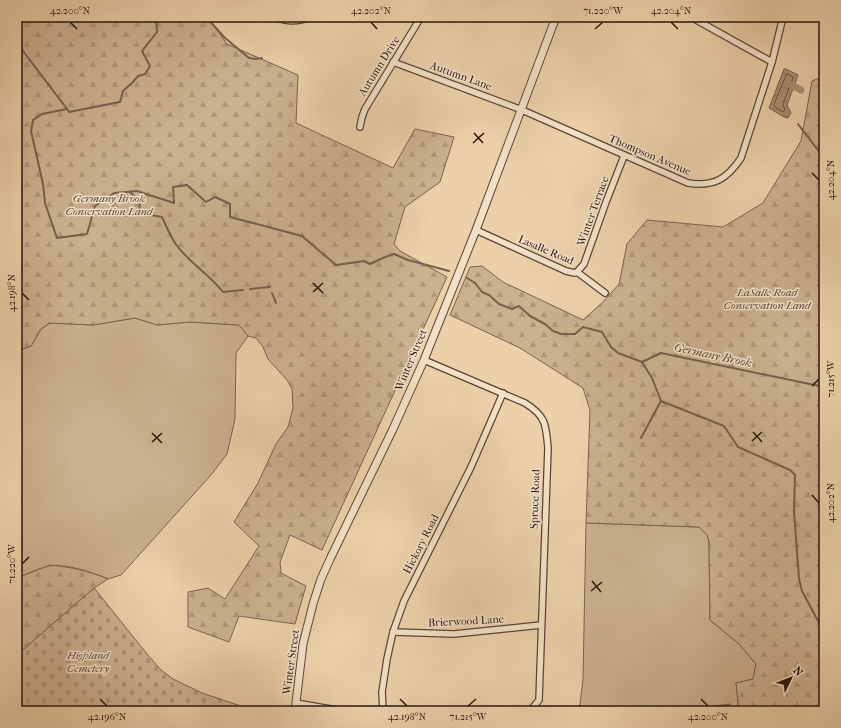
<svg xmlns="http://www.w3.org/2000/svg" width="841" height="728" font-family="'IM FELL French Canon',serif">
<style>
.green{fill:#cab08f;stroke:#78624f}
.forest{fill:url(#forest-firs);stroke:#78624f}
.cemetery{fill:url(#cemetery-stones);stroke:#78624f}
.water{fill:url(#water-ripples);stroke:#745f4c}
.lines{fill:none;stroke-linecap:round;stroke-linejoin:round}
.shore{stroke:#685242;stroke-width:1}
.stream{stroke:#745f4c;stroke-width:2}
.canal{stroke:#a89075;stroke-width:7}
.minor-casing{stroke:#584436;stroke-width:8}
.tertiary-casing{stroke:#584436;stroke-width:9}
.minor{stroke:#f2e0c7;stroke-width:5.5}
.tertiary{stroke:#f2e0c7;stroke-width:7}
.ticks{fill:none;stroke:#27150f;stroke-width:1.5}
.labels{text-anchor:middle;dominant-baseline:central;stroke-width:3;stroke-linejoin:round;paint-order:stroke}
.street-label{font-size:11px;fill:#27150f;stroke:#f2e0c7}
.park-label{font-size:11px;font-style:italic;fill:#584435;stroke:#f2e0c7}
.water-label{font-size:12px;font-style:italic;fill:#5b4638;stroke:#f2e0c7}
.neatline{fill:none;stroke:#27150f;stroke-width:1.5}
.ticks-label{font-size:10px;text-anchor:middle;fill:#27150f}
</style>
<defs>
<pattern id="forest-firs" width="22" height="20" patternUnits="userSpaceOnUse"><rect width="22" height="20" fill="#cab08f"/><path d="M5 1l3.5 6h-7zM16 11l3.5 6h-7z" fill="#ae967a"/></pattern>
<pattern id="cemetery-stones" width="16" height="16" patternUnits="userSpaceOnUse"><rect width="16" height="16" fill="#cab08f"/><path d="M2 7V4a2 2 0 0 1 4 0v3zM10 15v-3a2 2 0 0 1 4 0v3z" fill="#ae967a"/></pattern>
<pattern id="water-ripples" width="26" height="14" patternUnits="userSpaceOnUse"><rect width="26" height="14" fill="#a89075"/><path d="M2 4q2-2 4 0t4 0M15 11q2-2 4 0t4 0" fill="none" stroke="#89745e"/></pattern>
</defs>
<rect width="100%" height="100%" fill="#ebd0a9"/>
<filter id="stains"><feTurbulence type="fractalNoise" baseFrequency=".005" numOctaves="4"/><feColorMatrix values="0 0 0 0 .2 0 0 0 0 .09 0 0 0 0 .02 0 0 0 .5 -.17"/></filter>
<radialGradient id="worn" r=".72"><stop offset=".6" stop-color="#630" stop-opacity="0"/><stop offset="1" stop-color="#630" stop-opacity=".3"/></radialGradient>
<!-- green -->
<g class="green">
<path d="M135 318 157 325 190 322 239 325 248 336 236 353 235 419 227 454 211 475 121 575 108 579C94 573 65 563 50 566 39 568 27 574 17 578V351L31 346 41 329 50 323 93 325Z"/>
<path d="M586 523 699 527 707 535 709 541 710 620 739 644 756 664 753 679 736 683 739 711H579L583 680Z"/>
</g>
<!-- forest -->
<g class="forest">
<path d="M17 17H208L227 44 298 75 296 123 393 168 415 129 454 137 440 182 405 207 394 244 400 251 447 277 322 550 290 535 280 562 281 573 306 586 295 624 239 616 229 642 188 627V592L208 588 225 599 259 546 234 522 258 483 276 444 288 427 293 408 292 389 287 380 268 359 263 347 256 338 248 336 239 325 190 322 157 325 135 318 93 325 50 323 41 329 31 346 17 351Z"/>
<path d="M824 76V711H739L736 683 753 679 756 664 739 644 710 620 709 541 707 535 699 527 586 523 590 410 583 388 520 348 450 315 470 267 482 266 503 282 583 320 603 302 619 284 627 244 647 220 723 227 763 203 801 141 812 81Z"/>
<path d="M50 565C71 567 89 571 108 579L94 588 17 655V578Z"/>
</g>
<!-- cemetery -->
<path class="cemetery" d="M94 588 147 654 161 670 173 679 202 693 256 711H17V655Z"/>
<!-- water -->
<g class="water">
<path d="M784 69H786L798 75 787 105 791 113 788 118 784 117 769 108Z"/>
<path d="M730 704 731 711H698L697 708Z"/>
</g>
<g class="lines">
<!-- shore -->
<path class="shore" d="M787 74 792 76 793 78 783 104 785 110 783 112 775 107 774 105Z"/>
<!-- stream -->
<g class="stream">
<path d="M206 17 224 37 249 58 256 59 262 58"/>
<path d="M17 36 23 51 67 109 42 114 33 120 31 131 43 184 45 203 57 238 87 234 95 206 114 193 137 191 174 203 173 187 187 185 206 202 215 197 230 204V217L302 236 336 265 364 261 370 264 385 257 394 254 408 260 449 271"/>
<path d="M67 109 69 112 120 102 123 91 132 83 138 76 145 74 150 66 142 51 157 32 156 17"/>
<path d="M798 124 824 158"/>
<path d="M130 192 140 202 139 213 162 217C166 226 170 235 175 243 188 262 209 274 223 292L243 290"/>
<path d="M467 278 475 283 482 292 489 295 499 304 512 309 519 306 530 316 545 324 553 331 561 334H575L583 327 602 332 611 347 618 353 642 362 661 353 824 387"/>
<path d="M250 289 270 287"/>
<path d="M272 293 276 303"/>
<path d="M642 362 652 378 661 401 724 426 738 447 790 470 795 475 794 511 799 579 802 591 824 632"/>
<path d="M641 438 661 401"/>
<path d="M820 628 824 638"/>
</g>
<!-- canal -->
<path class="canal" d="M792 85 801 90"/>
<defs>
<g id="minor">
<path d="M275 17C287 22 298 22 310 17"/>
<path d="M691 17 772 62"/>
<path d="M393 62 522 110 688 183C714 187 727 179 741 158L772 62 783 17"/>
<path d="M360 127 362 117 365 109 421 17"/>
<path d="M476 230 566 271 575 273 577 272 605 293"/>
<path d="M577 272 584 264 606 202 624 156"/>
<path d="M424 360 525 403C546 416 546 425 548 448L539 700 530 711"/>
<path d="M393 632 454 634 541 625"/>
<path d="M296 703 342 711"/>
<path d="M383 711 382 692 387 659 393 632 404 601 471 467 503 393"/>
</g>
<path id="tertiary" d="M295 711 303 644 313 604 321 579 331 557 393 429 424 360 476 230 556 17"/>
</defs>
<!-- minor casing -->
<use href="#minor" class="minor-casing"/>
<!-- tertiary casing -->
<use href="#tertiary" class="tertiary-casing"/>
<!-- minor -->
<use href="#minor" class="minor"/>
<!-- tertiary -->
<use href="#tertiary" class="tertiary"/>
</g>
<!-- ticks -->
<path class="ticks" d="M70 22 77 29M371 22 377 29M671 22 678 29M595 29 603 22M474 133 483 143M473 143 484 133M812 173 819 180M313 283 323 293M313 292 323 283M22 293 29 300M812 386 819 379M753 432 762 442M152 433 162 443M752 441 762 432M152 442 162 433M812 495 819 503M22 564 29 557M592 581 601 592M591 591 602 582M100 699 107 706M400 699 407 706M701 699 708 706M468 706 476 699"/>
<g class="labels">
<!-- street labels -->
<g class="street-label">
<text transform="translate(379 66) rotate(-58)">Autumn Drive</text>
<text transform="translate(461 76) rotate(20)">Autumn Lane</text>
<text transform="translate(650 155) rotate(23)">Thompson Avenue</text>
<text transform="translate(593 211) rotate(-70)">Winter Terrace</text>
<text transform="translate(546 250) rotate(23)">Lasalle Road</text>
<text transform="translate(411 360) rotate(-67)">Winter Street</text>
<text transform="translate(535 499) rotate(-88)">Spruce Road</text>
<text transform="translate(421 544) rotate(-63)">Hickory Road</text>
<text transform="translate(466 621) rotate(-3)">Brierwood Lane</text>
<text transform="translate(291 662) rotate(-82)">Winter Street</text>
</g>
<!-- park labels -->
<g class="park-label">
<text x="109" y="198">Germany Brook<tspan x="109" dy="13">Conservation Land</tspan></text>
<text x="767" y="292">LaSalle Road<tspan x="767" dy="13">Conservation Land</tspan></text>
<text x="88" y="655">Highland<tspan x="88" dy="13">Cemetery</tspan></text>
</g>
<!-- water labels -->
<g class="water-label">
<text transform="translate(713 355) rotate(12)">Germany Brook</text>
</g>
</g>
<!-- margin -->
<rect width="841" height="728" fill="none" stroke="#ebd0a9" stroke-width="44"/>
<!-- north arrow -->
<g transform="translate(791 678) rotate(47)" stroke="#f2e0c7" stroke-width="3" paint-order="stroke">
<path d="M0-3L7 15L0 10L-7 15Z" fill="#27150f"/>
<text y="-6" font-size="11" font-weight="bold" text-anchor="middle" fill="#27150f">N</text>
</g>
<rect x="22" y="22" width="797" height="684" class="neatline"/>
<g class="ticks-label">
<text x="70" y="14">42.200°N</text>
<text x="371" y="14">42.202°N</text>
<text x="603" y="14">71.220°W</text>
<text x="671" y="14">42.204°N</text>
<text transform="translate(830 180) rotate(-90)" y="4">42.204°N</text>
<text transform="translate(11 293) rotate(-90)" y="4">42.198°N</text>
<text transform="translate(830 379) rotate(-90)" y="4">71.215°W</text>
<text transform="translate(830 503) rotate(-90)" y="4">42.202°N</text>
<text transform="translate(11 564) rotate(-90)" y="4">71.220°W</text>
<text x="107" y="720">42.196°N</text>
<text x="407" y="720">42.198°N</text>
<text x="468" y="720">71.215°W</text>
<text x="708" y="720">42.200°N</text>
</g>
<rect width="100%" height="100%" filter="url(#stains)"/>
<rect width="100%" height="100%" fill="url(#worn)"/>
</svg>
